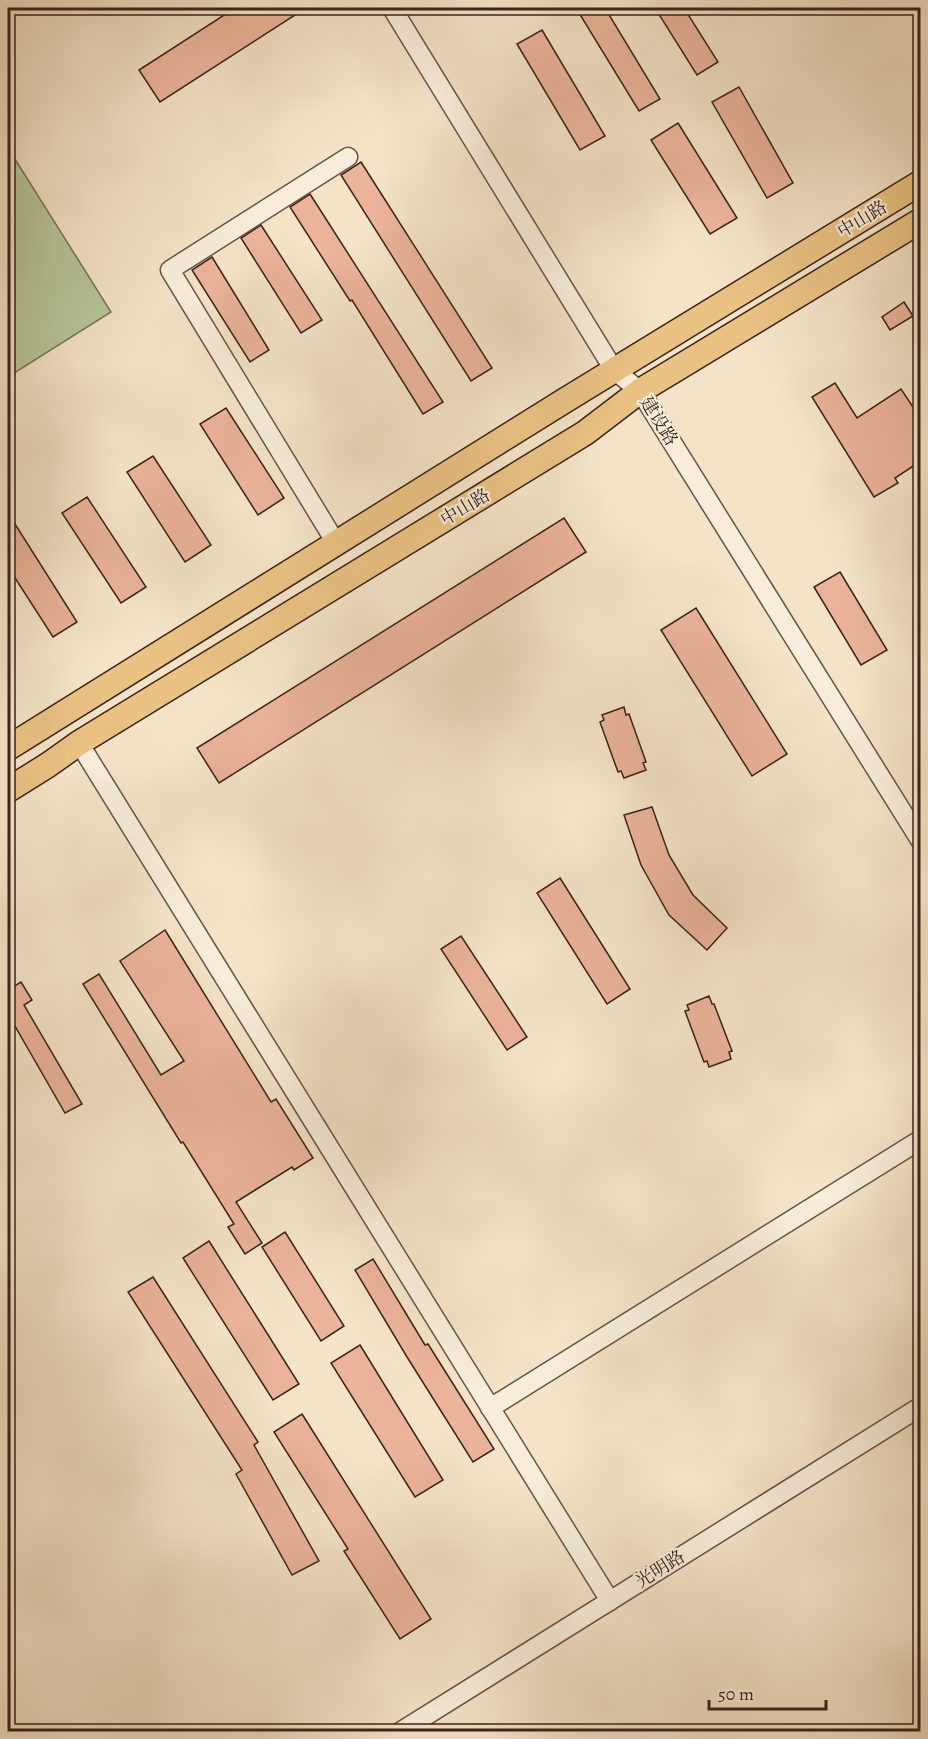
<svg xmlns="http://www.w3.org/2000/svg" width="928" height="1739" font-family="Alegreya,'Noto Serif SC',serif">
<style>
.green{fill:#b7c599;stroke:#78745a;stroke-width:1.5}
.building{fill:#ebb39a;stroke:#3a231b;stroke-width:1.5}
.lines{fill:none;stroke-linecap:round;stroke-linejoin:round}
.minor-casing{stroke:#685346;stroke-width:21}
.major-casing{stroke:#3a231b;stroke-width:27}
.minor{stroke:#f8eddb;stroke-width:18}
.major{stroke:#eac284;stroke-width:24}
.labels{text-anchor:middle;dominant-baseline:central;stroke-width:4.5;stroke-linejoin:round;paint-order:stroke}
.street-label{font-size:18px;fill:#3a231b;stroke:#f8eddb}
</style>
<rect width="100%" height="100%" fill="#f4e3c7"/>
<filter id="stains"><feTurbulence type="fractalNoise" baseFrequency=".00333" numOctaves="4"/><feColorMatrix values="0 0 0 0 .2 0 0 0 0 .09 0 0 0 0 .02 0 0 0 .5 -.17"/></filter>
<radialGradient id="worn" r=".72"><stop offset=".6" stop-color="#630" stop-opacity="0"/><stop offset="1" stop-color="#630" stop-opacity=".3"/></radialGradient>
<!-- green -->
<path class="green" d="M8 148 111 312 8 377Z"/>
<!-- building -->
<g class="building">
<path d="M235 8H306L160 102 139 70Z"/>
<path d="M576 8H605L660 99 639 111Z"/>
<path d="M655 8H684L718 62 697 75Z"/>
<path d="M542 30 605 136 580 150 517 44Z"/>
<path d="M739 87 793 183 767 198 712 102Z"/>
<path d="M678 123 737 218 710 234 651 140Z"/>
<path d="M361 162 492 368 471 381 341 175Z"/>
<path d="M310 194 443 402 423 414 352 300 350 301 290 207Z"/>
<path d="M261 225 322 320 301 333 241 238Z"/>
<path d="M212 257 269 350 250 362 192 270Z"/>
<path d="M904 302 913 316 890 330 882 317Z"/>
<path d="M835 383 857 418 901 389 921 419V461L895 478 898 483 874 497 812 397Z"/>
<path d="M226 408 284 498 258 515 200 424Z"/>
<path d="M153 456 211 545 185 562 127 472Z"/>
<path d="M87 497 146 587 121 603 62 513Z"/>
<path d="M8 513 77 622 53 637 8 567Z"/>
<path d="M564 518 586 552 219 783 197 748Z"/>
<path d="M840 572 887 650 861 665 814 587Z"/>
<path d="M696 608 787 754 752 776 661 630Z"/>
<path d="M624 707 626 715 629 714 646 762 643 763 646 770 624 778 621 771 618 772 600 722 604 720 602 715Z"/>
<path d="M652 807 669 855 693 895 727 928 707 950 669 915 641 865 624 815Z"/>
<path d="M560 878 630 989 607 1004 537 893Z"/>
<path d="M165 930 271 1102 276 1099 313 1158 294 1170 292 1167 236 1202 262 1243 245 1254 228 1227 234 1224 183 1142 181 1143 83 984 99 974 161 1075 184 1061 120 961Z"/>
<path d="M461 936 527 1037 507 1050 441 949Z"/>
<path d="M21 982 32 1000 24 1005 82 1104 65 1113 8 1014V990Z"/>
<path d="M709 996 712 1004H714L732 1051 729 1052 731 1059 709 1067 707 1061 704 1062 685 1011 689 1010 687 1005Z"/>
<path d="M285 1232 344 1326 321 1341 262 1247Z"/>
<path d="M209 1241 299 1384 273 1400 183 1258Z"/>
<path d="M373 1259 425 1345 428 1344 494 1449 473 1462 407 1357 355 1270Z"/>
<path d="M153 1277 258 1442 254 1445 319 1561 292 1575 236 1474 242 1470 128 1292Z"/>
<path d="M360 1345 443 1480 415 1497 331 1363Z"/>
<path d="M302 1414 431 1619 400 1639 344 1551 348 1549 274 1432Z"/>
</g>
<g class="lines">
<defs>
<g id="minor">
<path d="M392 8 614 370 640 391 920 840"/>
<path d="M336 543 170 270 348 157"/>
<path d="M79 743 610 1601"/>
<path d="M490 1408 920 1140"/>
<path d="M400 1732 920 1407"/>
</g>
<g id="major">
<path d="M8 748 564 401 920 183"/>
<path d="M8 790 48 765 79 743 585 433 640 391 920 221"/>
</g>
</defs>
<!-- minor casing -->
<use href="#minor" class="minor-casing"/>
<!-- major casing -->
<use href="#major" class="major-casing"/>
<!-- minor -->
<use href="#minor" class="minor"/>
<!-- major -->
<use href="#major" class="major"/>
</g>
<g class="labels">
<!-- street labels -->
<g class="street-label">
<text transform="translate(862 219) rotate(-31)">中山路</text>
<text transform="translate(659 421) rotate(58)">建设路</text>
<text transform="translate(465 507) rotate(-31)">中山路</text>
<text transform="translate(660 1569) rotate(-32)">光明路</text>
</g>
</g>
<!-- margin -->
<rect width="928" height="1739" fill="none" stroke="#f4e3c7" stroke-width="30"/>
<rect x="9" y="9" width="910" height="1721" fill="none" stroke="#3a231b" stroke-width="3"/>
<rect x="15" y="15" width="898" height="1709" fill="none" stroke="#3a231b" stroke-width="1.5"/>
<!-- scale -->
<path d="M709 1700v9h117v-9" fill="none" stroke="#3a231b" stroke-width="3"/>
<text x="718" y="1700" font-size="18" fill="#3a231b" stroke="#f8eddb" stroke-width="4.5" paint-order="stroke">50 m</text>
<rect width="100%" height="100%" filter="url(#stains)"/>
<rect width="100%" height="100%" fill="url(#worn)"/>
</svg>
